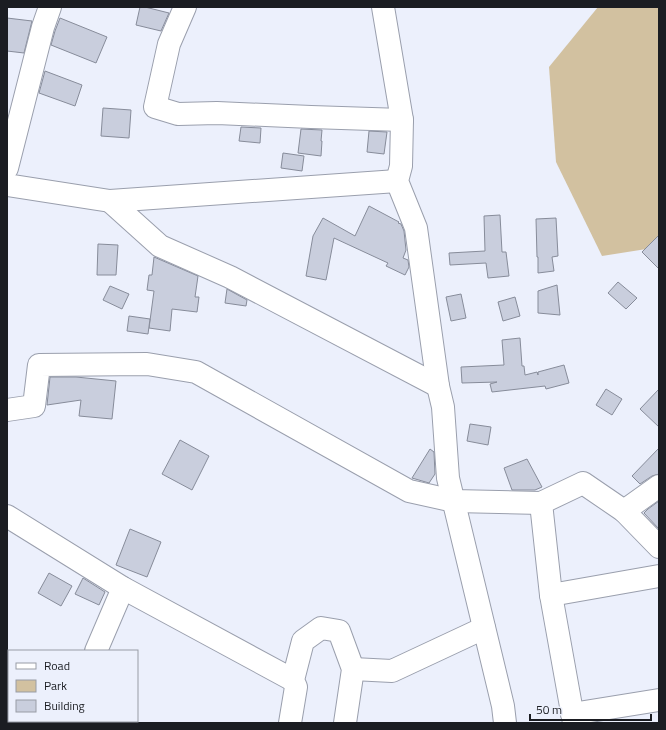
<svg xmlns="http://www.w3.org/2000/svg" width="666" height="730" font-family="'Titillium Web',sans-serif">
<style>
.green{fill:#d2c1a0}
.building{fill:#c9cedd;stroke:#878c9a}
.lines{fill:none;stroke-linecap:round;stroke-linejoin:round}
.minor-casing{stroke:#9a9fad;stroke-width:24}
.minor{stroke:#fff;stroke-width:22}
</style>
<rect width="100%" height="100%" fill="#ecf0fc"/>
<!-- green -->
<path class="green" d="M598 7H659V247L602 256 556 162 549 67Z"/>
<!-- building -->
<g class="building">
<path d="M140 7H145L169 13 161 31 136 25Z"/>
<path d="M7 18 32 21 24 53 7 51Z"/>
<path d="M60 18 107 37 96 63 51 45 55 31Z"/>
<path d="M45 71 82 85 75 106 39 93Z"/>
<path d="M103 108 131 110 129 138 101 136Z"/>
<path d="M241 127 261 128 260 143 239 141Z"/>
<path d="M301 129 322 130 321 141H322L321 156 298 153Z"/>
<path d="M369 131 387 132 384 154 367 152Z"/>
<path d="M283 153 304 156 302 171 281 168Z"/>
<path d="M369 206 399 222 398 223 401 224 404 231 406 250 403 258 408 260 409 267 405 275 386 266 388 263 334 238 326 280 306 276 313 236 323 218 355 236Z"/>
<path d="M500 215 502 252H506L509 276 488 278 486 263 450 265 449 253 485 251 484 216Z"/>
<path d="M556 218 558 256 552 257 554 271 538 273V257H537L536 219Z"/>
<path d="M659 235V269L642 252Z"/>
<path d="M98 244 118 245 116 275H97Z"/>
<path d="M154 257 198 276 195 297H199L197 312 172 309 170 331 149 328 154 291 147 290 149 275H152Z"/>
<path d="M618 282 637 298 626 309 608 293Z"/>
<path d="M557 285 560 315 538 313V291Z"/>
<path d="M110 286 129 294 122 309 103 300Z"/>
<path d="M227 289 247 300 246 306 225 303Z"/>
<path d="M461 294 466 318 451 321 446 297Z"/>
<path d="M515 297 520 316 503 321 498 302Z"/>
<path d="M129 316 150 319 148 334 127 331Z"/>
<path d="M520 338 522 366H524L525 375 537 372 538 375V372L564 365 569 383 546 389 545 386 492 392 490 384 497 382 462 383 461 367 504 365 502 340Z"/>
<path d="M50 377H76L116 381 112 419 79 416 81 400 47 405Z"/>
<path d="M606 389 622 399 612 415 596 405Z"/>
<path d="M659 389V427L640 409Z"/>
<path d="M470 424 491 427 488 445 467 441Z"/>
<path d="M180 440 209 456 192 490 162 474Z"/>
<path d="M659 448V474L652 476 640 484 632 476Z"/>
<path d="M430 449 434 452 435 474 429 483 412 478Z"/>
<path d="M527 459 542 487 535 490H512L504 468Z"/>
<path d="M659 501V529L644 513 648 509Z"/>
<path d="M130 529 161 542 147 577 116 565Z"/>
<path d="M49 573 72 586 61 606 38 593Z"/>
<path d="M83 578 105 592 99 605 75 594Z"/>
</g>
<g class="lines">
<defs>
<g id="minor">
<path d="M185 7 169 44 155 107 178 114 217 113 311 117 402 120"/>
<path d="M383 7 402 120 401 166 397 181 416 228 438 386 443 407 448 478 503 706 505 723"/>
<path d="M7 168 43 27 50 7"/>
<path d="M7 185 110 201 397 181"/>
<path d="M110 201 160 246 230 277 438 386"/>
<path d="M7 410 34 406 39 365 147 364 196 372 409 491 454 501 541 503 583 483 624 511 659 547"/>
<path d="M541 503 551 595 574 723"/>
<path d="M624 511 659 486"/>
<path d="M7 516 123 588 293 680"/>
<path d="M551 595 659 576"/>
<path d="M96 651 123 588"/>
<path d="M353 669 392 671 484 628"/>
<path d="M7 694 9 697"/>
<path d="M572 714 659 700"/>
<path d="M32 721 34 723"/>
<path d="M290 723 296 687 293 680 303 641 321 628 339 631 353 669 345 723"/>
</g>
</defs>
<!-- minor casing -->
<use href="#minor" class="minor-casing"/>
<!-- minor -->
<use href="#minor" class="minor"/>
</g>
<!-- border -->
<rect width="666" height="730" fill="none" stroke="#1b1d22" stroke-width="16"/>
<!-- legend -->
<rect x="8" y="650" width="130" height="72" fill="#ecf0fc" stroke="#989ca5"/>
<rect x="16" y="663" width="20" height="6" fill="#ffffff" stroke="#989ca5"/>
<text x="44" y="670" font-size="12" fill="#1b1d22">Road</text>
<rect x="16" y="680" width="20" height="12" fill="#d2c1a0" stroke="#989ca5"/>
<text x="44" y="690" font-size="12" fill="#1b1d22">Park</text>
<rect x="16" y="700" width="20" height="12" fill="#c9cedd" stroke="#989ca5"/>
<text x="44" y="710" font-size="12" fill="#1b1d22">Building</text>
<!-- scale -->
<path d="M530 714v6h121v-6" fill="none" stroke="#1b1d22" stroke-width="2"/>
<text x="536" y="714" font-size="12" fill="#1b1d22" stroke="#ecf0fc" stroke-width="3" paint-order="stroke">50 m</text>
</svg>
